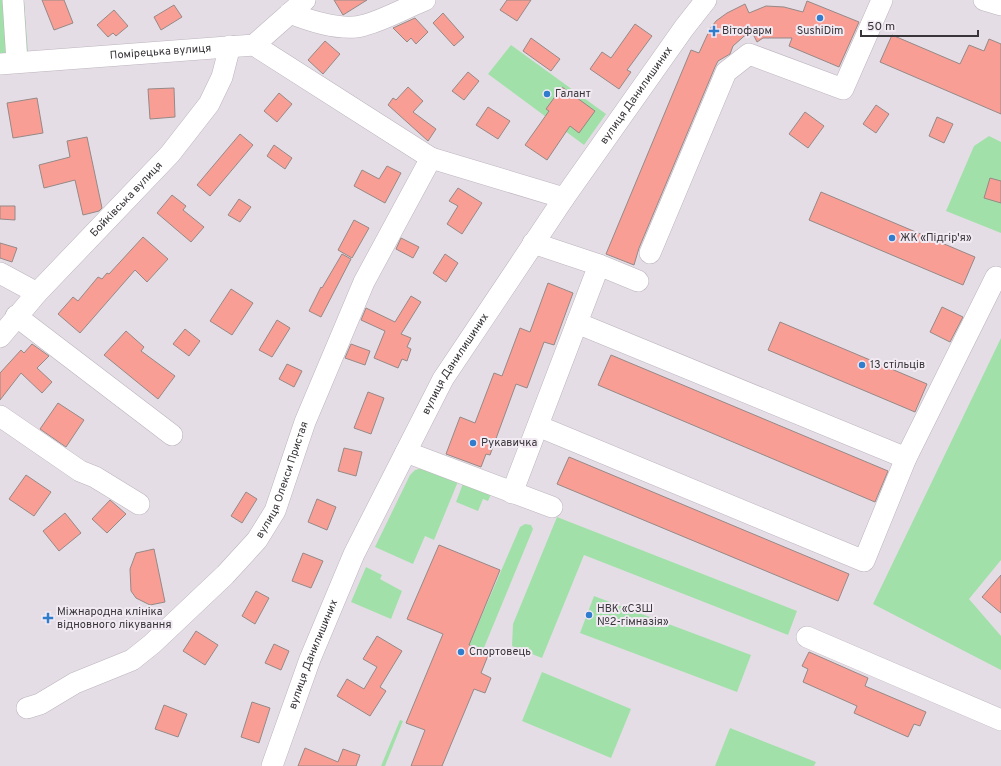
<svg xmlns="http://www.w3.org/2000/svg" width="1001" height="766" font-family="Overpass,sans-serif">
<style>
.green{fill:#a1e1a9}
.building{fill:#f99e95;stroke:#958987}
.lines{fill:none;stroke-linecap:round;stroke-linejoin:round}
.minor-casing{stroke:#bcb4bd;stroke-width:22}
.minor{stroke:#fff;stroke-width:21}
.poi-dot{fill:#307dcd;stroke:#f2eaf3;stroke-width:1.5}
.labels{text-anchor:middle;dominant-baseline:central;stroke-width:4;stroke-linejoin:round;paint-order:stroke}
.poi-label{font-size:11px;fill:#383539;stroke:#f2eaf3;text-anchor:start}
.street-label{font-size:11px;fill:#383539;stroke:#f2eaf3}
</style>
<rect width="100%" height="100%" fill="#e5dde6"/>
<!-- green -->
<g class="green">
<path d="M0 0H24L28 52 0 55Z"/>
<path d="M511 45 606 114 584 145 488 74Z"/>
<path d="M989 136 1001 142V233L946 211 974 146Z"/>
<path d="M1001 338V560L969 599 1001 636V670L873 604Z"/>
<path d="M423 468 459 479 434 540 425 536 413 564 375 547 410 475 415 470Z"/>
<path d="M464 481 492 492 488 501 483 499 478 511 456 502Z"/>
<path d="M557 517 797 611 788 635 584 555 542 658 512 646 513 624Z"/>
<path d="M525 524 531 525 533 529 483 650 469 645 520 527Z"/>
<path d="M366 567 382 575 380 579 402 591 391 619 351 602Z"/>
<path d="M594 596 751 655 737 692 580 633Z"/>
<path d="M542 672 631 709 611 758 522 721Z"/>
<path d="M400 720 403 721 385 766H381Z"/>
<path d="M730 728 816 762 814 766H715Z"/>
</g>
<!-- building -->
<g class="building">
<path d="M42 0H64L73 23 54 30Z"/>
<path d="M334 0H367L343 15Z"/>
<path d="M507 0H531L517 21 500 10Z"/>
<path d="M807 1 859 22 839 67 789 46 792 38H763L757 42 751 30 733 46 730 54 718 61 715 67 639 248 634 265 606 254 691 50 699 53 710 29 716 21 727 13 745 4 749 13 766 6 784 7 803 12Z"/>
<path d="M174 5 182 17 161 30 154 17Z"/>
<path d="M114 10 128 26 116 36 113 33 108 37 97 25Z"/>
<path d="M443 13 464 37 454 46 433 23Z"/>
<path d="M415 18 428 32 416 44 411 38 407 42 393 28Z"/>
<path d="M635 24 652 36 627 70 631 72 619 89 590 69 602 52 611 58Z"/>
<path d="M892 35 960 64 969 45 984 51 989 39 1001 44V114L880 62Z"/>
<path d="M531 38 560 59 551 71 523 51Z"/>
<path d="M325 41 340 54 323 74 308 60Z"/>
<path d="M468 72 479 81 464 100 452 91Z"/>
<path d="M408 87 423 101 413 112 436 129 428 141 388 105 393 98 396 100Z"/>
<path d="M562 87 595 111 579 133 570 126 547 160 525 145 549 111 546 109Z"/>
<path d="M174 88 175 117 150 119 148 89Z"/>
<path d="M279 93 292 104 277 122 264 111Z"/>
<path d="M37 98 43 133 13 138 7 103Z"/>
<path d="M876 105 889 114 876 133 863 124Z"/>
<path d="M488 107 510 121 498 139 476 125Z"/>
<path d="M805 112 824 126 808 148 789 134Z"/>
<path d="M937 117 953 124 944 143 929 136Z"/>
<path d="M240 134 253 145 210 196 197 185Z"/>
<path d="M87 137 102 208 99 211 83 215 75 180 44 188 39 165 70 157 67 141Z"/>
<path d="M274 145 292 158 285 169 267 156Z"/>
<path d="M387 166 401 173 385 203 354 186 362 170 379 179Z"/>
<path d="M990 178 1001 181V203L984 198Z"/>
<path d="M458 188 482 203 462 234 447 224 458 206 449 201Z"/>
<path d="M821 192 975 257 963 285 809 220Z"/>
<path d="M172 195 186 206 183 210 204 227 191 242 157 213Z"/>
<path d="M239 199 251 207 240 222 228 215Z"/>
<path d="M0 206H15V220L0 219Z"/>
<path d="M354 220 369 228 352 258 338 250Z"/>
<path d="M143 237 168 259 147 282 135 270 80 333 58 314 73 297 78 301 98 277 102 279 107 273 109 274Z"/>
<path d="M401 238 419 247 413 258 396 249Z"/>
<path d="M0 243 17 248 12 262 0 258Z"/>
<path d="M342 254 351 259 321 317 309 311 321 287 322 288Z"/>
<path d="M445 254 458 263 446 282 433 273Z"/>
<path d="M548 283 573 293 554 345 544 342 527 388 516 384 490 455 486 454 481 467 446 454 460 417 475 423 494 373 502 376 520 328 530 332Z"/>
<path d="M231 289 253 303 232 335 210 321Z"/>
<path d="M411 296 421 302 401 334 411 338 407 347 411 349 407 361 402 359 398 368 374 358 385 331 361 320 366 308 395 322Z"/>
<path d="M942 307 963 317 950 342 930 332Z"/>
<path d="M277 320 290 328 272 357 259 350Z"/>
<path d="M780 322 927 384 915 412 768 350Z"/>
<path d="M185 329 200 341 189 356 173 344Z"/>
<path d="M126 331 144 347 141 351 175 376 158 399 104 355Z"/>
<path d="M32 344 49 356 37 368 52 382 42 393 21 373 0 400V373L21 350 24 353Z"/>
<path d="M351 344 370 351 365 365 345 358Z"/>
<path d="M611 355 888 471 875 502 598 385Z"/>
<path d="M287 364 302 371 294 387 279 379Z"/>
<path d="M368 392 384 398 371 434 354 428Z"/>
<path d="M58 403 84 420 66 447 40 429Z"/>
<path d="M344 448 362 452 356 476 338 471Z"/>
<path d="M569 457 849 574 838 601 557 484Z"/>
<path d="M26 475 51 492 34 516 9 499Z"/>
<path d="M246 492 257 499 242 523 231 516Z"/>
<path d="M317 499 336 507 327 530 308 522Z"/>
<path d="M110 500 126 514 107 533 92 519Z"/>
<path d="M65 513 81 533 59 551 43 531Z"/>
<path d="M439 545 500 570 469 645 489 653 481 673 491 678 485 693 474 689 442 766H411L425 730 406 723 443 634 407 619Z"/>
<path d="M154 549 165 602 150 605 136 598 131 591 130 569 136 553Z"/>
<path d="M303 553 323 561 311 588 292 581Z"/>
<path d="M1001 575V613L982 597Z"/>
<path d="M256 591 269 598 255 624 242 616Z"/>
<path d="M196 631 218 645 205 665 183 651Z"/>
<path d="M377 636 402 651 380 687 386 691 370 716 337 696 347 679 364 689 377 667 363 659Z"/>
<path d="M274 644 289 651 281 670 265 663Z"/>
<path d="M809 652 868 678 865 686 926 712 920 726 914 724 908 737 854 713 857 706 803 682 808 669 802 666Z"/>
<path d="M252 702 270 708 259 743 241 737Z"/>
<path d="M164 705 187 714 178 737 155 729Z"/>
<path d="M305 748 338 762 343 749 360 755 356 766H298Z"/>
</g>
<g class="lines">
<defs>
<g id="minor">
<path d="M13 0 17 62"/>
<path d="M984 0 1001 5"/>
<path d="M290 13C310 21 344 32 365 25 386 19 405 8 425 0"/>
<path d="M254 45 431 158 564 198"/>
<path id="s1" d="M0 64 254 45 305 0"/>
<path d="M533 243 599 265 638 281"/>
<path d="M650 253 726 72 749 54 843 89 882 0"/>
<path d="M0 273 37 293"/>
<path d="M16 316 172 435"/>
<path d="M577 323 906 458"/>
<path id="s2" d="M0 337 37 293 170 154 209 104 222 77 230 46"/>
<path d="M0 416 80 471 95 477 139 504"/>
<path d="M538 426 864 561 906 458 996 277 1001 279"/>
<path d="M406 452 552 507"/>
<path d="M512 493 599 265"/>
<path d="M807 637 1001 720"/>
<path id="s3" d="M27 708 40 704 75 683 132 660 152 644 225 575 257 540 275 511 305 422 364 282 431 158"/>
<path id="s4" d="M272 766 310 659 354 554 443 379 564 198 684 28 706 0"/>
</g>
</defs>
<!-- minor casing -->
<use href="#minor" class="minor-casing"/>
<!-- minor -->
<use href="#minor" class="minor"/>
</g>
<!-- markers -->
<g class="poi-dot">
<circle cx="820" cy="18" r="4"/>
<path d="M712 25h4v4h4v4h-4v4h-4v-4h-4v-4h4z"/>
<circle cx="547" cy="94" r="4"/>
<circle cx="892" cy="238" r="4"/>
<circle cx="862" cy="365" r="4"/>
<circle cx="473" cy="443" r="4"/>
<circle cx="589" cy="615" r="4"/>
<path d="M46 612h4v4h4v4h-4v4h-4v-4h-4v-4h4z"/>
<circle cx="461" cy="652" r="4"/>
</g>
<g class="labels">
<!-- poi labels -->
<g class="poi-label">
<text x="722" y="31">Вітофарм</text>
<text x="820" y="31" text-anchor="middle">SushiDim</text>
<text x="555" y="94">Галант</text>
<text x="900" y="238">ЖК «Підгір'я»</text>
<text x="870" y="365">13 стільців</text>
<text x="481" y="443">Рукавичка</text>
<text x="597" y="609">НВК «СЗШ<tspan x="597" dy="13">№2-гімназія»</tspan></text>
<text x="57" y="612">Міжнародна клініка<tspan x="57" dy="13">відновного лікування</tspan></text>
<text x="469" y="652">Спортовець</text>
</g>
<!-- street labels -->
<g class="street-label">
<text stroke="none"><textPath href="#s1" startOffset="161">Помірецька вулиця</textPath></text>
<text stroke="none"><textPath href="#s4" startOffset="767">вулиця Данилишиних</textPath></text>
<text stroke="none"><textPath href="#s2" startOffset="187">Бойківська вулиця</textPath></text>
<text stroke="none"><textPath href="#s4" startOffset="443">вулиця Данилишиних</textPath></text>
<text stroke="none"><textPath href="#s3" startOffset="355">вулиця Олекси Пристая</textPath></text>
<text stroke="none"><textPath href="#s4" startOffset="119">вулиця Данилишиних</textPath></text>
</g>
</g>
<!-- scale -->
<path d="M861 30v6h117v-6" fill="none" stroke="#383539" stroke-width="2"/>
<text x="867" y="30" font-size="12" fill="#383539" stroke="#f2eaf3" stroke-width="3" paint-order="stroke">50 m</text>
</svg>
